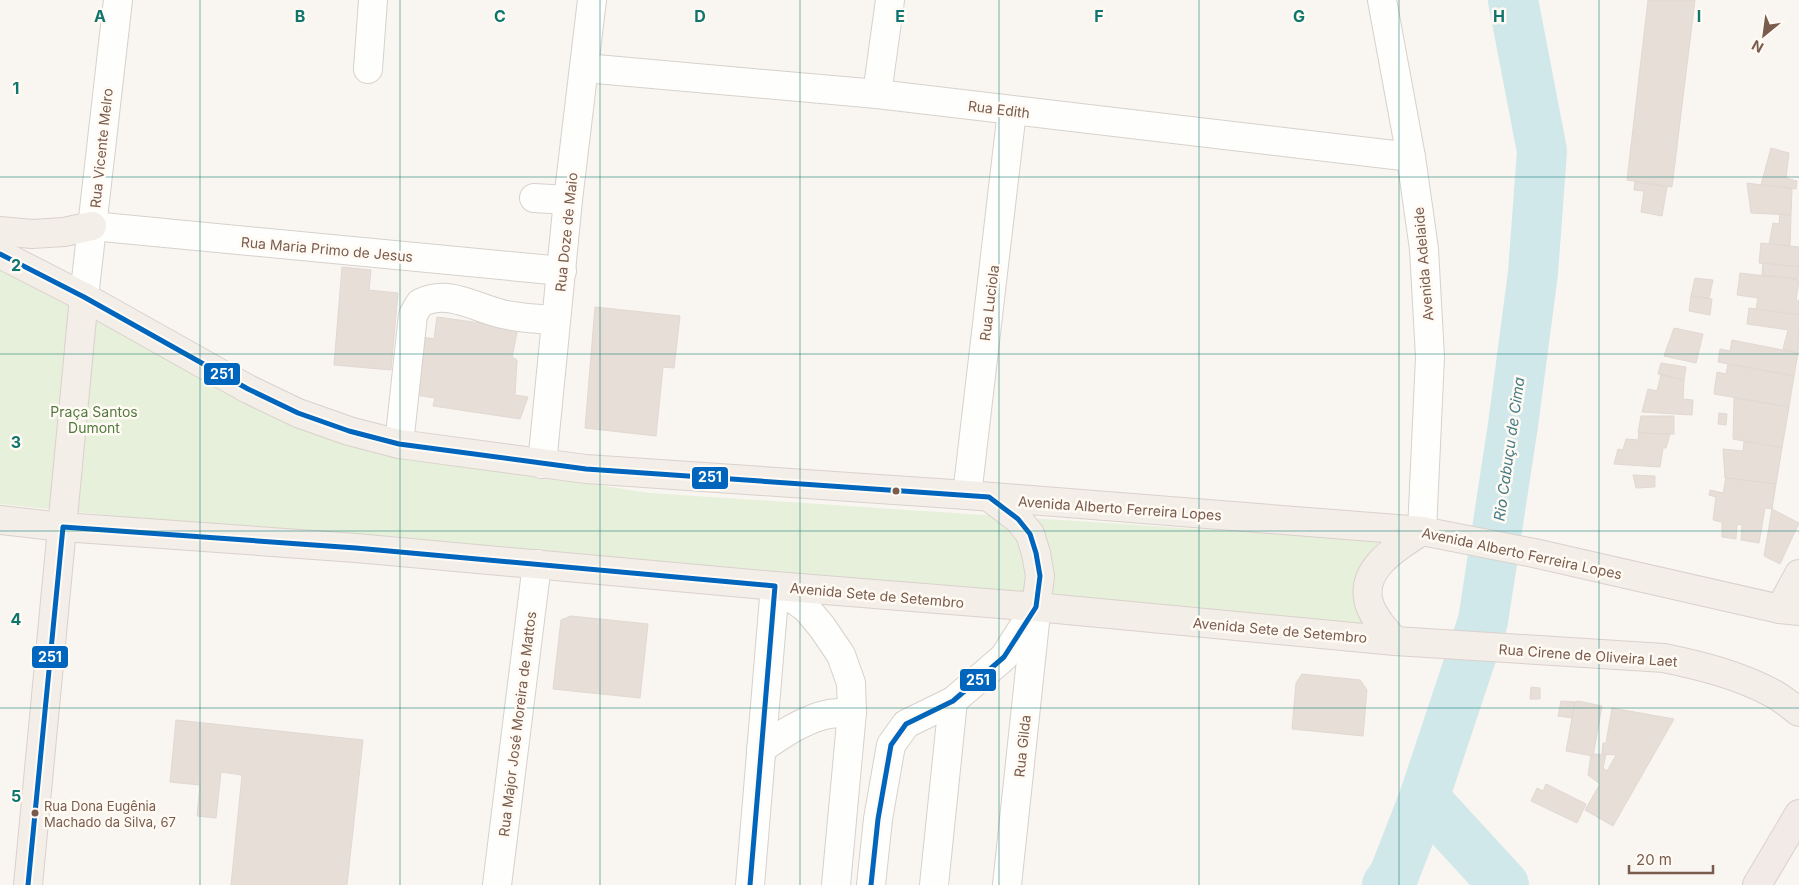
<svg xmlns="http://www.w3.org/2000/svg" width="1799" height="885" font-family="Inter,sans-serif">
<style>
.green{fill:#e7f0db}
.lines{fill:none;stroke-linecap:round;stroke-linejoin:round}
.river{stroke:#d0e8ea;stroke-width:50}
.building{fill:#e6ded7;stroke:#e2d8d2}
.minor-casing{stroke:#d7d1cb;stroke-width:30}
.major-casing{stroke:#dad1cc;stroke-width:30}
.highway-casing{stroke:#dad1cc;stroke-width:30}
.minor{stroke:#fefefd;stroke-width:28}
.major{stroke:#f3eee8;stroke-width:28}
.highway{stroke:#f2eae7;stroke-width:28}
.bus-1-casing{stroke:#fffaf3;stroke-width:9}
.bus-1{stroke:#0065bd;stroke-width:5}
.grid{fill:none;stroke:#0f766e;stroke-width:1;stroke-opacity:0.55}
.bus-dot{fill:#7a5c4d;stroke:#fffaf3;stroke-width:2}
.labels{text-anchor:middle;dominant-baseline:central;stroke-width:5;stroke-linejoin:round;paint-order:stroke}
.bus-label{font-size:13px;fill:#7a5c4d;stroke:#fffaf3;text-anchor:start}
.street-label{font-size:14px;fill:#7a5c4d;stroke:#fffaf3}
.park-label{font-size:14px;fill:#537a41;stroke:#fffaf3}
.water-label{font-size:15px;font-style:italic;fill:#437c86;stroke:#fffaf3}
.grid-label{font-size:16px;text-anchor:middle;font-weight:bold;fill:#0f766e;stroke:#fffaf3;stroke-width:5;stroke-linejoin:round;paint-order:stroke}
.line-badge{stroke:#fffaf3;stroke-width:2}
.badge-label{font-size:14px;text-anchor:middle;font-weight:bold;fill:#fff}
</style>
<rect width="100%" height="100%" fill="#f9f5f0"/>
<!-- green -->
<path class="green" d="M0 268 371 451 650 493 1379 541 1354 584 1363 625 577 563 0 504Z"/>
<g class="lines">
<!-- river -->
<g class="river">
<path d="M1424 798 1504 885"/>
<path d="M1387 885 1394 875 1424 798 1483 621 1513 425 1533 273 1542 151 1513 0"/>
</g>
</g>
<!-- building -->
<g class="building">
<path d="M1648 0H1695L1672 187 1627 180Z"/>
<path d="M1771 148 1789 153 1786 178 1797 181 1796 189 1761 185Z"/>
<path d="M1635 182 1667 187 1662 216 1641 212 1644 191 1634 190Z"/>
<path d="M1747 183 1792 189 1791 215 1751 213Z"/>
<path d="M1780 214 1791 215 1790 246 1769 244 1773 223 1779 224Z"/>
<path d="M1761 243 1799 247V267L1759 263Z"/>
<path d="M1763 263 1799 267 1798 279 1762 275Z"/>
<path d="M342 267 371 270 369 290 398 293 391 370 334 365Z"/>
<path d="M1740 273 1799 280 1796 300 1799 301V315L1756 309 1758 298 1737 295Z"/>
<path d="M1695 278 1713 280 1709 298 1691 296Z"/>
<path d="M1691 296 1712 299 1710 315 1689 311Z"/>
<path d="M595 307 680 316 674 368 663 367 656 436 585 428Z"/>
<path d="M1749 308 1799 315 1798 353 1783 349 1788 330 1747 324Z"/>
<path d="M437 317 518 328 512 357 517 360 515 395 528 397 520 419 433 406 435 398 415 395 423 337 434 339Z"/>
<path d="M1674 328 1703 334 1696 363 1664 356Z"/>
<path d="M1732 340 1798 353 1794 376 1718 362 1720 349 1730 351Z"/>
<path d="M1661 363 1686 367 1684 380 1658 374Z"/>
<path d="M1728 364 1794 376 1789 407 1714 394 1717 372 1726 374Z"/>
<path d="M1661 375 1684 380 1683 399 1693 400 1692 415 1642 412 1648 389 1657 391Z"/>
<path d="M1734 398 1789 407 1782 448 1733 439Z"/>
<path d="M1719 413 1727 414 1726 425 1718 424Z"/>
<path d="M1641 416H1674V434L1638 433Z"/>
<path d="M1639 433 1670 434 1666 448H1663L1660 467 1614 464 1618 449 1623 450 1626 439 1638 440Z"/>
<path d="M1744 441 1782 448 1776 484 1725 478 1723 449 1743 451Z"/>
<path d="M1633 475 1655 476V487L1636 488Z"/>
<path d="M1726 478 1776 484 1772 509 1765 508 1759 543 1741 540 1742 525 1737 524 1736 539 1722 537V522L1713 520 1716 497 1709 495 1710 490 1723 493Z"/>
<path d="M1772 509 1799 523 1780 564 1764 556Z"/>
<path d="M571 616 648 624 640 698 553 689 561 620Z"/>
<path d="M1302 674 1360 680 1367 690 1363 736 1292 729 1296 683Z"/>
<path d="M1531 687 1540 688V699H1530Z"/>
<path d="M1561 701 1575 702 1572 718 1558 716Z"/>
<path d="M1578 701 1602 706 1593 756 1566 751 1575 702Z"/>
<path d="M1612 708 1674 719 1613 826 1585 810 1600 784 1588 775 1591 755 1593 756V754L1606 755 1603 768 1607 771 1616 755 1602 754 1603 743H1606Z"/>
<path d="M176 720 363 740 347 885H231L242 775 221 772 216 818 197 816 200 785 170 782Z"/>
<path d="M1546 784 1586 804 1577 823 1531 801 1537 788 1543 791Z"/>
</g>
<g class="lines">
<defs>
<g id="minor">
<path d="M1382 0 1411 157 1424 249 1430 357 1422 531"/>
<path d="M585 68 877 94 1411 157"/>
<path d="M368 69 373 0"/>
<path d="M877 94 890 0"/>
<path d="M534 198 568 200"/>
<path d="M92 226 562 271"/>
<path d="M84 297 118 0"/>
<path d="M399 444 413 315 420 303C449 289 473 307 502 314 520 318 538 319 556 320"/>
<path d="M542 464 568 200 592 0"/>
<path d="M967 495 1012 111"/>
<path d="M761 749C781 735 804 719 829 714 836 713 845 713 852 712"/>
<path d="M497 885 537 564"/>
<path d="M750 885 775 586 806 608 822 627 841 655 851 683 852 712 836 885"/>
<path d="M871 885 878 819 891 745 906 724 953 701 1004 657 1036 607"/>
<path d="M934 885 953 701"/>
<path d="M1007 885 1036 613"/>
</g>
<g id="major">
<path d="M0 231 32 234 64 232 92 226"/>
<path d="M0 254 84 297 248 389 298 413 349 431 399 444 586 469 967 495 1422 531 1534 553 1780 609 1799 611"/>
<path d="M989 497 1018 519 1030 534 1036 553 1040 576 1036 607"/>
<path d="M0 520 63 527 356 548 775 586 1036 607 1395 641 1664 658C1702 666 1739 675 1774 694 1783 699 1791 706 1799 712"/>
<path d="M1780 609 1799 574"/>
<path d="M1395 641C1385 630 1375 619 1370 606 1357 570 1397 547 1422 531"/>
<path d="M28 885 84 297"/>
</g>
<path id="highway" d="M1757 885 1799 814"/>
</defs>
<!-- minor casing -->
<use href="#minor" class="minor-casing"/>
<!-- major casing -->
<use href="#major" class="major-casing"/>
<!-- highway casing -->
<use href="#highway" class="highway-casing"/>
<!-- minor -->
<use href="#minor" class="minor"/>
<!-- major -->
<use href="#major" class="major"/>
<!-- highway -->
<use href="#highway" class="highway"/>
<defs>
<g id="bus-1">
<path d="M0 254 84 297 248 389 298 413 349 431 399 444 586 469 989 497 1018 519 1030 534 1036 553 1040 576 1036 607 1004 657 953 701 906 724 891 745 878 819 871 885"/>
<path d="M28 885 63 527 356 548 775 586 750 885"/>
</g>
</defs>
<!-- bus-1 casing -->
<use href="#bus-1" class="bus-1-casing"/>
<!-- bus-1 -->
<use href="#bus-1" class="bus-1"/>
</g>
<!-- grid -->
<path class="grid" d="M200 0V885M400 0V885M600 0V885M800 0V885M999 0V885M1199 0V885M1399 0V885M1599 0V885M0 177H1799M0 354H1799M0 531H1799M0 708H1799"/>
<!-- markers -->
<g class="bus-dot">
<circle cx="896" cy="491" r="4.5"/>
<circle cx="35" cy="813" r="4.5"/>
</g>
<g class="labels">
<!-- bus labels -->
<g class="bus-label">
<text x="44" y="806">Rua Dona Eugênia<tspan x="44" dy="16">Machado da Silva, 67</tspan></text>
</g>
<!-- street labels -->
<g class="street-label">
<text transform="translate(999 109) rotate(7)">Rua Edith</text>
<text transform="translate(101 148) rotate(-84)">Rua Vicente Melro</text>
<text transform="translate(566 232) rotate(-84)">Rua Doze de Maio</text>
<text transform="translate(327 249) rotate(5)">Rua Maria Primo de Jesus</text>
<text transform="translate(1423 264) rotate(-95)">Avenida Adelaide</text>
<text transform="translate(989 303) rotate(-83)">Rua Luciola</text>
<text transform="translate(1120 508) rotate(4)">Avenida Alberto Ferreira Lopes</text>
<text transform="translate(1522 553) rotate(12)">Avenida Alberto Ferreira Lopes</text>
<text transform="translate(877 595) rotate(5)">Avenida Sete de Setembro</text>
<text transform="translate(1280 630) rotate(5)">Avenida Sete de Setembro</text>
<text transform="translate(1588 655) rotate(4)">Rua Cirene de Oliveira Laet</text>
<text transform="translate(517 724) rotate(-83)">Rua Major José Moreira de Mattos</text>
<text transform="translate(1022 746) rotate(-84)">Rua Gilda</text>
</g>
<!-- park labels -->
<g class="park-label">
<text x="94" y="411">Praça Santos<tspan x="94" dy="16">Dumont</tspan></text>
</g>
<!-- water labels -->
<g class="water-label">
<text transform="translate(1509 449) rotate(-82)">Rio Cabuçu de Cima</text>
</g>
</g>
<g class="grid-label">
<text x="100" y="22">A</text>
<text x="300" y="22">B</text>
<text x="500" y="22">C</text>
<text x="700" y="22">D</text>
<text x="900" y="22">E</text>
<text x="1099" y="22">F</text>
<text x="1299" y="22">G</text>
<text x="1499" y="22">H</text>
<text x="1699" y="22">I</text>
<text x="16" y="94">1</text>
<text x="16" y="271">2</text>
<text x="16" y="448">3</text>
<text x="16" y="625">4</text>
<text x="16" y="802">5</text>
</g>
<g class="line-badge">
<rect x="203" y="362" width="38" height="24" rx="5" fill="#0065bd"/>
<rect x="691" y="466" width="38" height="24" rx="5" fill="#0065bd"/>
<rect x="31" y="645" width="38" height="24" rx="5" fill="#0065bd"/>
<rect x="959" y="668" width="38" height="24" rx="5" fill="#0065bd"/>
</g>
<g class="badge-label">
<text x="222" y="379">251</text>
<text x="710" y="482">251</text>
<text x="50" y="662">251</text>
<text x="978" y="685">251</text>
</g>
<!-- north arrow -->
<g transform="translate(1764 35) rotate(209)" stroke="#fffaf3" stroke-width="4" paint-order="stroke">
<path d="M0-4L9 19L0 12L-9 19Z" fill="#7a5c4d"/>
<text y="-8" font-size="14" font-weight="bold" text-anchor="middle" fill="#7a5c4d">N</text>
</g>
<!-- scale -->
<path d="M1629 865v8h84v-8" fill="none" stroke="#7a5c4d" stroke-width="2.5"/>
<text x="1636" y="865" font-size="15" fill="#7a5c4d" stroke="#fffaf3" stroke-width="4" paint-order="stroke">20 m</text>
</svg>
